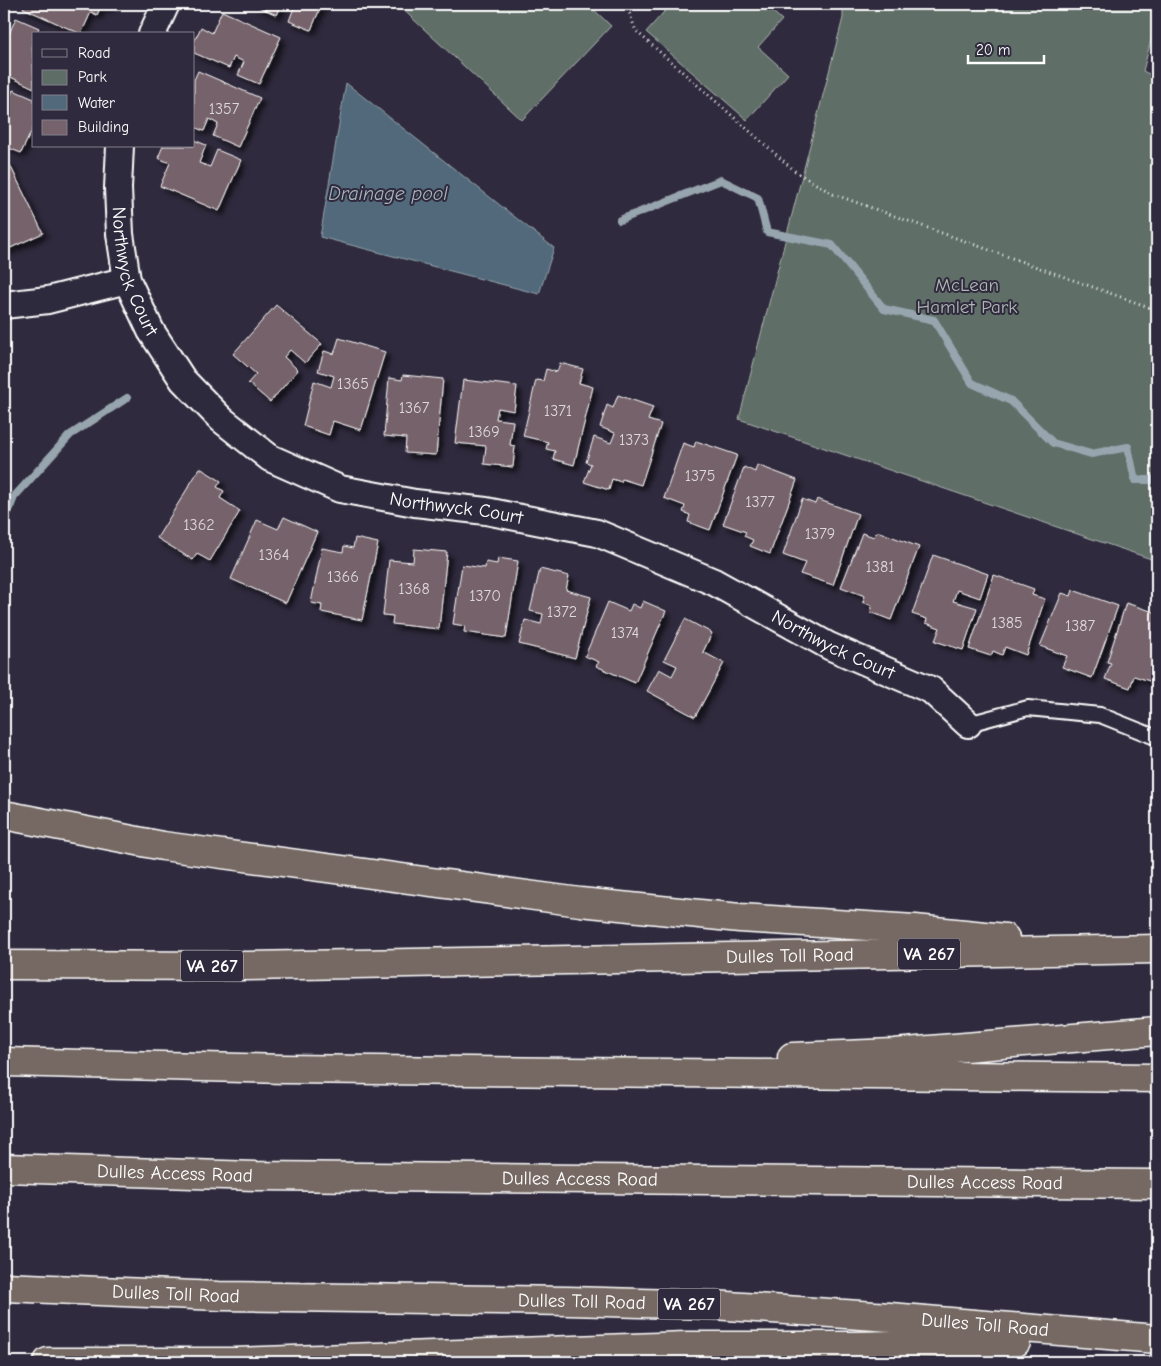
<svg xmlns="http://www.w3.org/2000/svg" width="1161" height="1366" font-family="'Comic Neue',sans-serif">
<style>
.green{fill:#5e6e66;stroke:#aeb6b2}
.water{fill:#51697a;stroke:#97a5af}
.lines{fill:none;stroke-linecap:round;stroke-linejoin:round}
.stream{stroke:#97a5af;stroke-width:8}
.building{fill:#76626b;stroke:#fff;filter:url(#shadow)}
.lane-casing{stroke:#fff;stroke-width:18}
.street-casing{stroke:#fff;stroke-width:30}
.highway-casing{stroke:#fff;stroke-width:31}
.path{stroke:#fff;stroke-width:3;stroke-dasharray:1 4;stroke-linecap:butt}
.lane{stroke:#2f2a3d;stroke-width:14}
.street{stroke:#2f2a3d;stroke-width:26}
.highway{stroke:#766964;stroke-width:28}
.labels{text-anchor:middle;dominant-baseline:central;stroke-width:4;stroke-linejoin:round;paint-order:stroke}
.number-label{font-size:16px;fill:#ddd8da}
.shield{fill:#2f2a3d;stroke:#c1bfc5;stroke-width:1}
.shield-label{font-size:18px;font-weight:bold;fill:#fff}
.street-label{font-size:19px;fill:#fff;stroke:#2f2a3d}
.park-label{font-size:19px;fill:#aeb6b2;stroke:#2f2a3d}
.water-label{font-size:20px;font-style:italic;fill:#a8b4bc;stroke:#2f2a3d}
</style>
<defs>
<filter id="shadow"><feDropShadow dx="4.5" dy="4.5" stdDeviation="2.5" flood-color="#0009"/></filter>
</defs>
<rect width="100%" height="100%" fill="#2f2a3d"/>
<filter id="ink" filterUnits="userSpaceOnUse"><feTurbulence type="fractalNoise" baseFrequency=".02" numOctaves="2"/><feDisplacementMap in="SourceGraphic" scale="10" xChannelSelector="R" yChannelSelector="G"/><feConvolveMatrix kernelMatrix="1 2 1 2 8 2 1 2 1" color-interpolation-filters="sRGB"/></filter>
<g filter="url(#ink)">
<!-- green -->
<g class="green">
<path d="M397 4H588L611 26 522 120Z"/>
<path d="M671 4H764L782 20 758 47 788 74 747 120 646 32Z"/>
<path d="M843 4H1157V17L1143 71 1157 78V561L739 419 843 18Z"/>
</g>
<!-- water -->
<path class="water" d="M346 83 554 248 539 294 320 237Z"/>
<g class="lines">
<!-- stream -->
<g class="stream">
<path d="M620 220 721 180 758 198 767 232 832 245 884 309 934 320 972 383 1011 401 1053 443 1091 454 1128 447 1135 480H1157"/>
<path d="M4 523 14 497 70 435 127 398"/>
</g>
</g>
<!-- building -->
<g class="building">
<path d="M25 4H109L107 8 101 6 97 15 91 12 81 34 23 8Z"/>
<path d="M252 4H282L277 15Z"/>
<path d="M292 4H322L311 30 289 21 295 5Z"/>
<path d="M222 11 281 37 259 84 238 75 244 62 234 57 229 68 194 53V42L201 27 212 33Z"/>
<path d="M16 18 39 28 36 34H34L32 43 34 88 4 74V45Z"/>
<path d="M198 71 260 98 238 147 213 136 218 124 209 119 204 131 194 127V80Z"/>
<path d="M13 90 34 99V126L21 153 4 146V104L6 105Z"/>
<path d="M194 140 206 145 199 163 210 167 217 150 241 160 219 211 160 186 170 163 158 158 163 146H194Z"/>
<path d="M8 161 43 233 4 251V164Z"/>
<path d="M276 305 322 344 305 363 290 350 284 357 298 370 270 402 248 383 256 374 233 354Z"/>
<path d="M339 338 385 352 361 430 333 421 329 435 303 426 314 381 331 387 334 376 318 371 324 351 334 354Z"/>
<path d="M560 363 583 369 579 383 593 387 574 465 553 459 555 451 546 449 548 442 523 436 536 380 543 381 546 369 557 372Z"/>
<path d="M403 375 443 379 436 455 405 453 406 438 384 436 389 378 402 380Z"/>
<path d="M463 380 517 386 514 411 498 408 496 419 513 421 510 445 515 446 513 467 484 464 486 446 455 443Z"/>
<path d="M618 395 653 407 648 420 661 424 641 485 622 479 621 482 612 479 609 490 584 482 591 464 586 462 594 437 611 443 615 433 600 427 607 405 613 408Z"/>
<path d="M696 441 737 455 710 530 688 522 690 515 683 512 685 506 664 498 683 443 694 447Z"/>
<path d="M757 465 797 480 770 554 750 546 753 540 744 536 746 532 723 524 744 467 755 472Z"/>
<path d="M200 468 221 481 217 487 224 491 220 498 240 511 210 561 197 554 193 560 157 538Z"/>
<path d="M802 499 815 504 817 499 858 514 833 585 800 574 805 563 783 555Z"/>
<path d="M284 517 317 532 286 603 231 579 257 520 278 529Z"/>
<path d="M877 531 919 547 891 620 870 612 872 606 863 602 865 596 841 587 862 533 874 537Z"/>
<path d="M355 538 378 543 362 620 321 612 322 605 311 603 322 548 343 552 344 546 353 548Z"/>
<path d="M414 549 447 552 439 629 392 624 393 616 383 615 389 560 413 562Z"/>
<path d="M933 555 988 574 980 598 957 590 953 601 977 608 963 650 935 641 940 628 926 623 927 619 912 614Z"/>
<path d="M498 558 518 561 506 638 464 632 465 626 453 624 462 565 485 568 486 562 497 564Z"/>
<path d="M540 569 569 576 566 590 591 597 575 658 519 644 525 620 541 624 543 614 530 611Z"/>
<path d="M994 575 1034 589 1032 595 1045 599 1026 655 1005 647 1002 655 993 651 991 656 969 649Z"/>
<path d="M1073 590 1118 606 1092 678 1062 667 1067 656 1040 646 1062 593 1071 596Z"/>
<path d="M643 601 666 611 635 683 596 666 599 662 585 656 608 602 629 611 632 604 640 608Z"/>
<path d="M1126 603 1157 613 1156 683 1134 676 1130 688 1105 679 1111 663 1107 662Z"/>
<path d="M685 619 712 633 703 652 724 663 695 717 647 691 659 669 672 676 677 666 664 660Z"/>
</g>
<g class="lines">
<defs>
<path id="lane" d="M968 724 1028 708 1100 715 1155 737"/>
<g id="street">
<path d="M152 34 166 4"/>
<path id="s1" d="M120 146 118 188 120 234 127 280 151 331 183 380 221 419 270 458 340 489 415 503 486 511 597 533 714 582 829 646 931 690 968 724"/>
<path d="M4 305 48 300 127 280"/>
</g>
<g id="highway">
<path d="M4 815 163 846 580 902 740 918 915 929 1005 938"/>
<path id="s2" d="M4 965 247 966 1157 949"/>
<path d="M792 1057 894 1053 1157 1031"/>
<path d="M4 1062 284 1069 1157 1078"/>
<path id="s3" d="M4 1168 255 1176 1157 1184"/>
<path id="s4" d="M4 1287 219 1296 569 1301 713 1305 890 1317 1157 1339"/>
<path d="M48 1362H235L686 1346H854L1016 1342"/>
</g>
</defs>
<!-- lane casing -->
<use href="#lane" class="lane-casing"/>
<!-- street casing -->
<use href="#street" class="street-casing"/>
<!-- highway casing -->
<use href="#highway" class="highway-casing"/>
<!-- path -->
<path class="path" d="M626 4 636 31 796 172 833 194 1157 310"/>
<!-- lane -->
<use href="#lane" class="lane"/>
<!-- street -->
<use href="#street" class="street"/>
<!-- highway -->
<use href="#highway" class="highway"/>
</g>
</g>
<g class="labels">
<!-- number labels -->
<g class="number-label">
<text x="224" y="109">1357</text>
<text x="353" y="384">1365</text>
<text x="414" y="408">1367</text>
<text x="558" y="411">1371</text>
<text x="484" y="432">1369</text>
<text x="634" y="440">1373</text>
<text x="700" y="476">1375</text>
<text x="760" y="502">1377</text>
<text x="199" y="525">1362</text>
<text x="820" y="534">1379</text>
<text x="274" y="555">1364</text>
<text x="880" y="567">1381</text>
<text x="343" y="577">1366</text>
<text x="414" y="589">1368</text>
<text x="485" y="596">1370</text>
<text x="562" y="612">1372</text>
<text x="1007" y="623">1385</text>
<text x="1080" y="626">1387</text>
<text x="625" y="633">1374</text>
</g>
<!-- shield labels -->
<g class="shield">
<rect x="898" y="938.5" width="62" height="31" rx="4"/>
<rect x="181" y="950.5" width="62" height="31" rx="4"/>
<rect x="658" y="1288.5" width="62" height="31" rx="4"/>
</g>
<g class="shield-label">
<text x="929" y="954">VA 267</text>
<text x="212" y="966">VA 267</text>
<text x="689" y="1304">VA 267</text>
</g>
<!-- street labels -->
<g class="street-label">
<text stroke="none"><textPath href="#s1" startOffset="128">Northwyck Court</textPath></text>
<text stroke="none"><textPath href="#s1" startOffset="561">Northwyck Court</textPath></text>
<text stroke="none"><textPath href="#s1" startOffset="966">Northwyck Court</textPath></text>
<text stroke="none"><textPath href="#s2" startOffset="786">Dulles Toll Road</textPath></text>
<text stroke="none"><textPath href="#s3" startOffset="171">Dulles Access Road</textPath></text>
<text stroke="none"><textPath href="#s3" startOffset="576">Dulles Access Road</textPath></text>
<text stroke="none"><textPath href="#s3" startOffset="981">Dulles Access Road</textPath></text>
<text stroke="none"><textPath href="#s4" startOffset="172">Dulles Toll Road</textPath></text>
<text stroke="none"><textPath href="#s4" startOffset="578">Dulles Toll Road</textPath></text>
<text stroke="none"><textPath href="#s4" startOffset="982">Dulles Toll Road</textPath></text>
</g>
<!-- park labels -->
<g class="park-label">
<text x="967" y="285">McLean<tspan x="967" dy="22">Hamlet Park</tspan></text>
</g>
<!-- water labels -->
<g class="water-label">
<text x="388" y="193">Drainage pool</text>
</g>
</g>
<!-- margin -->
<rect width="1161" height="1366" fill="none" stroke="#2f2a3d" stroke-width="20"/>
<rect x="10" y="10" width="1141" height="1346" fill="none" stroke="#fff" stroke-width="2" filter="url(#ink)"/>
<!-- legend -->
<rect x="32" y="32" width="162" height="115" fill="#2f2a3d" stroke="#827f8b"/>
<rect x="42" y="49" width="25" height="8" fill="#2f2a3d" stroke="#827f8b"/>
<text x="78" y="58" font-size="15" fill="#ffffff">Road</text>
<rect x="42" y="70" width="25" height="15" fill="#5e6e66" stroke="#827f8b"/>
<text x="78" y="82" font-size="15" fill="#ffffff">Park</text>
<rect x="42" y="95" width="25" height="15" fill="#51697a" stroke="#827f8b"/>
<text x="78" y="108" font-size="15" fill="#ffffff">Water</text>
<rect x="42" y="120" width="25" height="15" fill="#76626b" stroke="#827f8b"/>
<text x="78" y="132" font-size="15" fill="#ffffff">Building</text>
<!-- scale -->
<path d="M968 55v8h76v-8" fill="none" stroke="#ffffff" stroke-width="2.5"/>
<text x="976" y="55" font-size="15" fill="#ffffff" stroke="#2f2a3d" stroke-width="4" paint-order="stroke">20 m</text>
</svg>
